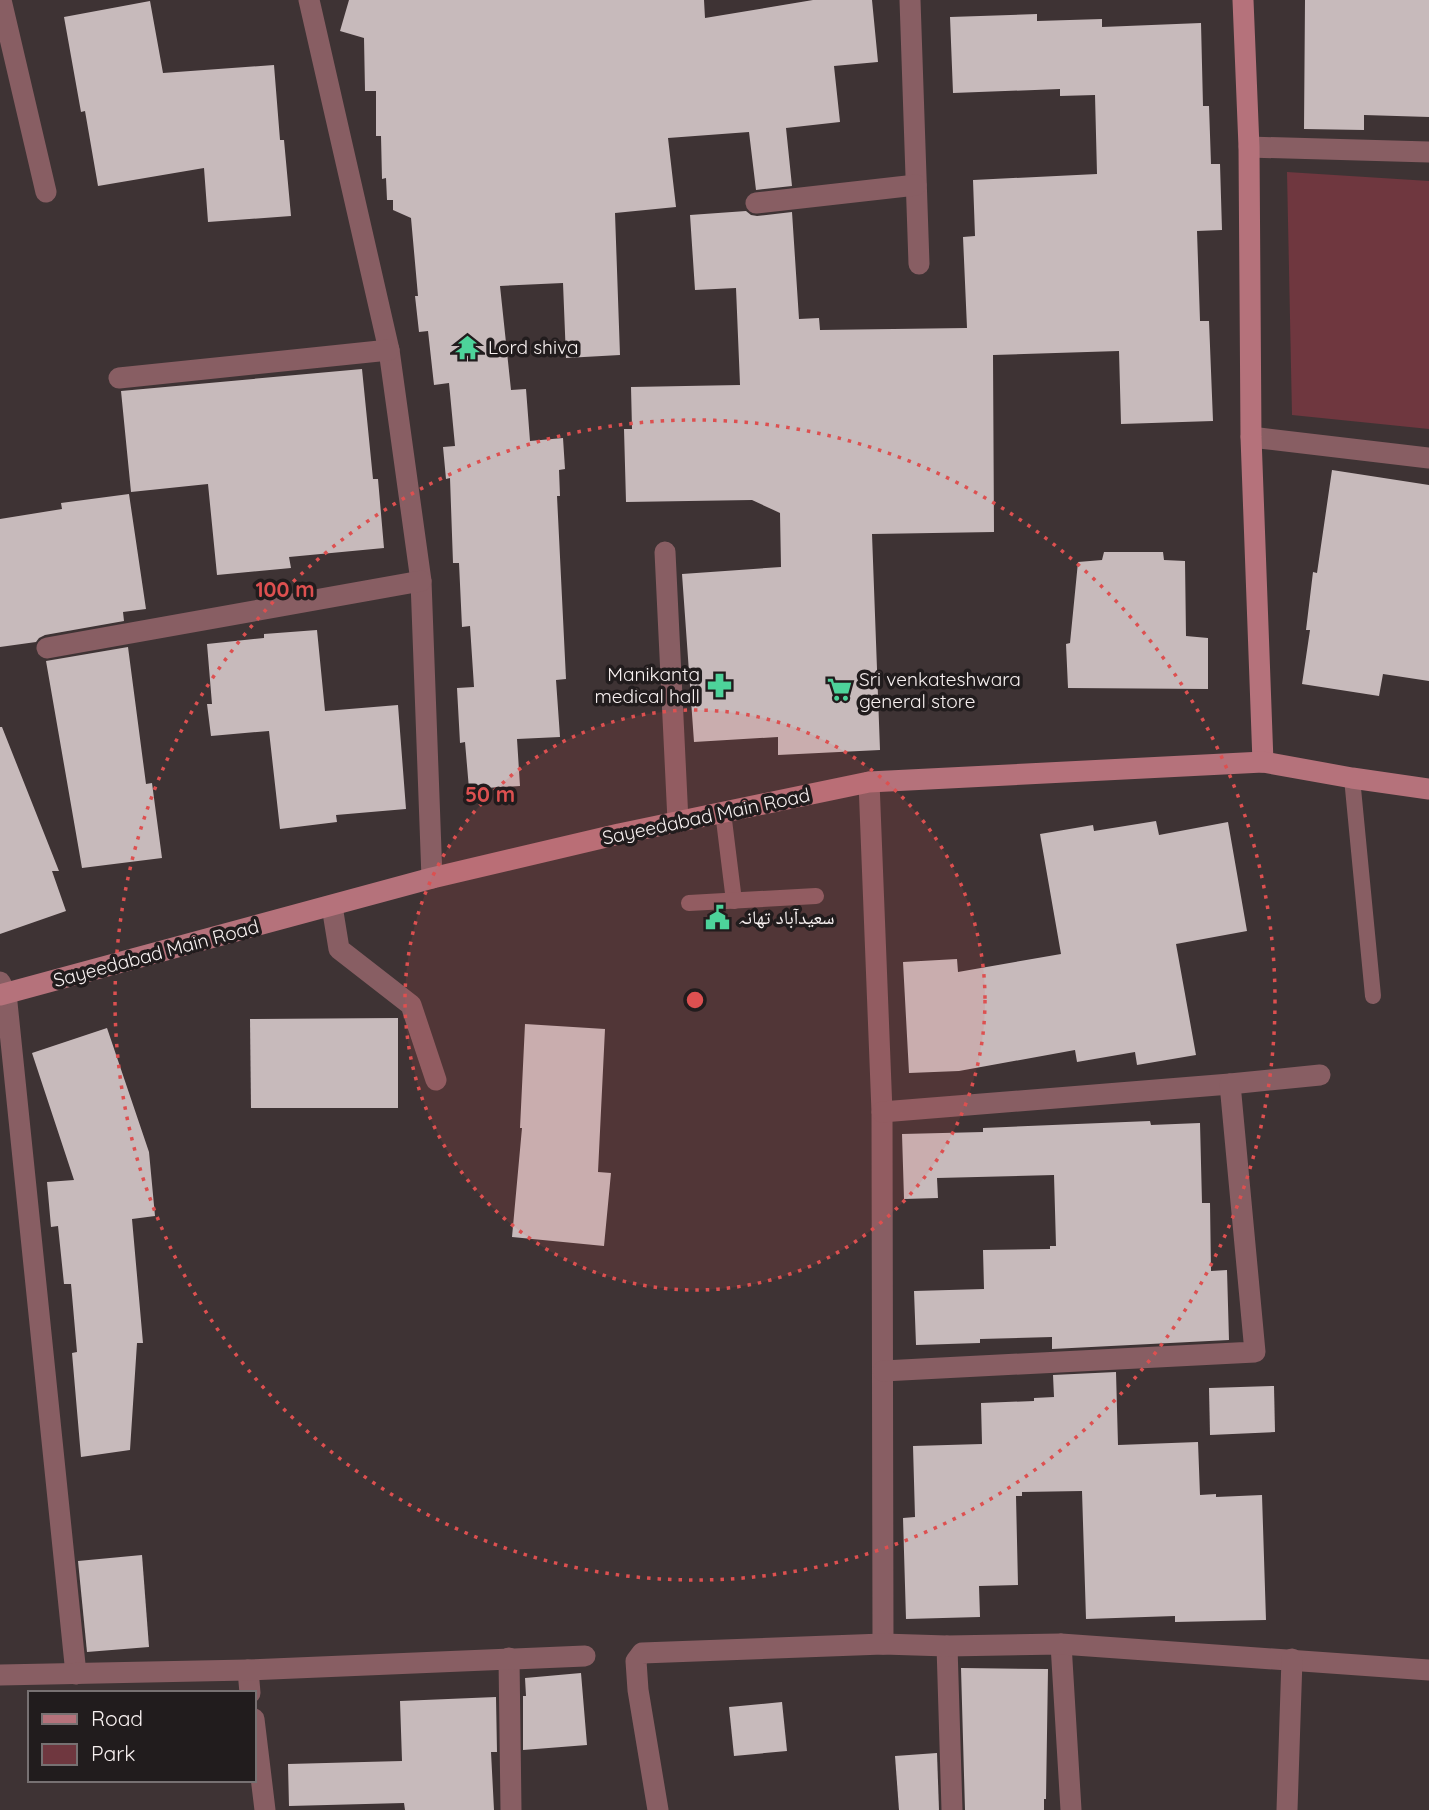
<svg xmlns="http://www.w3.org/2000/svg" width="1429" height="1810" font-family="Quicksand,'Noto Naskh Arabic',sans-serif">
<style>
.green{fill:#6f373f}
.building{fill:#c7babb}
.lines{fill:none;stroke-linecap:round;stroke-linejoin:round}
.lane{stroke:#885e63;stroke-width:16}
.street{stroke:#885e63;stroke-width:21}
.secondary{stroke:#b5727b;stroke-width:21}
.ring{fill:none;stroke:#dd5050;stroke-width:3.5;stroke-dasharray:3.5 7}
.labels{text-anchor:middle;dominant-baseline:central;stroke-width:7;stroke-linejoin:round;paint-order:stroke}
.poi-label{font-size:19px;fill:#f8f1f1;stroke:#211c1d;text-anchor:start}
.street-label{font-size:19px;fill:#f8f1f1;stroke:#211c1d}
.centre{fill:#dd5050;stroke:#211c1d;stroke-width:3.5}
.ring-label{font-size:21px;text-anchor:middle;font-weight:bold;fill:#dd5050;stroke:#211c1d;stroke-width:7;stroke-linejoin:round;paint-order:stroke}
</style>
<rect width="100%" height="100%" fill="#3e3334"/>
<!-- green -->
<path class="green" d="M1287 172 1429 181V429L1292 415Z"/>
<!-- building -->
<g class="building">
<path d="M349 0H704L705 18 813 0H872L878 62 834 66 840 122 786 128 792 186 756 190 749 132 668 138 676 207 615 213 620 355 566 358 563 283 500 286 511 390 526 389 530 441 563 438 565 469 559 470 560 496H557L566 679 556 680 560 737 517 739 520 786 469 789 465 742 460 743 457 688 474 687 470 626 462 627 459 563H453L450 478 446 479 443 447 455 446 449 383 434 385 428 331 419 332 415 296H418L411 218 393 210V200H387L386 178 382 179 381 136H376V91H365L364 38 340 31Z"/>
<path d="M1305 0H1429V117L1364 115V130L1304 129Z"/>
<path d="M150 1 163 73 274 65 280 140H284L291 216 208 222 204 168 98 186 85 111 81 112 64 17Z"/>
<path d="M1037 14V21L1102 19V27L1201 23 1203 106H1209L1211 164H1220L1222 230 1197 231 1200 321H1209L1213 421 1121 424 1119 351 993 355 994 532 872 534 880 750 778 755V737L694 742 682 574 781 567 780 513 752 500 626 502 624 429H632L631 387 740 385 736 288 695 290 690 215 746 211 751 215 757 216 792 212 799 319 819 318 820 330 967 328 963 237 975 236 973 180 1097 174 1095 95 1060 96V89L953 93 950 17Z"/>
<path d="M362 369 373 479H378L384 548 289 557 291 568 217 575 208 484 131 492 121 391Z"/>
<path d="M1332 470 1429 485V681L1383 674 1379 696 1302 684 1310 630H1306L1313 572 1317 573Z"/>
<path d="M129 494 146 609 123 612 124 621 45 635 39 638 36 642 0 647V519L62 509 61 503Z"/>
<path d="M1104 552H1163L1164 560 1185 561 1186 636 1208 638V689L1068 688 1066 644 1070 643 1078 562 1102 560Z"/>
<path d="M317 630 325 711 398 705 406 809 336 815 337 822 280 829 269 731 211 736 207 704H212L207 644 264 638V634Z"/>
<path d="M128 647 146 784 152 783 162 858 82 868 46 661Z"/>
<path d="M0 727H2L59 871H52L66 911 0 934Z"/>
<path d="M1156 821 1159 835 1228 822 1247 931 1176 944 1196 1055 1137 1065 1135 1052 1077 1062 1075 1050 959 1071 909 1073 903 962 957 959 958 972 1061 954 1040 834 1093 825 1094 831Z"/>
<path d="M398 1018V1108H251L250 1019Z"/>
<path d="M525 1024 605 1029 598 1172 611 1173 604 1246 512 1237 522 1128H520Z"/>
<path d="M107 1028 149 1152 155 1216 132 1219 143 1343H137L130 1450 81 1457 72 1353 77 1352 71 1284H64L58 1226 51 1227 47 1182 74 1180 32 1053Z"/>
<path d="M1150 1121 1151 1125 1200 1123 1202 1203H1210L1211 1271 1227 1270 1229 1340 1052 1349V1337L980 1339V1343L916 1345 914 1291 984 1289 983 1250 1050 1249V1246H1056L1054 1175 937 1178 938 1198 904 1199 902 1134 983 1132V1128Z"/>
<path d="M1116 1372 1118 1445 1198 1442 1200 1495 1216 1494V1497L1262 1495 1266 1620 1175 1622V1616L1086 1619 1082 1491 1022 1492V1496H1016L1018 1585 979 1586 980 1617 906 1619 903 1518 915 1517 913 1446 982 1444 981 1403 1034 1401V1398L1054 1397 1053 1375Z"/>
<path d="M1274 1386 1275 1432 1210 1435 1209 1388Z"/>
<path d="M142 1555 149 1647 87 1652 78 1561Z"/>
<path d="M961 1668 1048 1669 1046 1799H1044V1810H965Z"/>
<path d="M581 1673 587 1745 523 1750V1696H526L525 1678Z"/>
<path d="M496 1697 497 1752H491L494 1810H405L404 1803 289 1806 288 1764 402 1761 400 1701Z"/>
<path d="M782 1702 787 1751 734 1756 729 1707Z"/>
<path d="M937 1753 939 1810H899L895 1756Z"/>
</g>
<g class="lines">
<!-- lane -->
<g class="lane">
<path d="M1352 778 1373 996"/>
<path d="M723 812 734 901"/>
<path d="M689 903 816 896"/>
</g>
<!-- street -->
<g class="street">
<path d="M1 0 46 192"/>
<path d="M309 0 389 350 421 581 432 878"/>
<path d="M910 0 919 264"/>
<path d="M1249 147 1429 152"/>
<path d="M756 203 916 185"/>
<path d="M119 378 389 350"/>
<path d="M1251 437 1429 458"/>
<path d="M665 552 678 821"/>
<path d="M47 648 421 581"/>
<path d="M869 782 882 1112 883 1644"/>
<path d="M332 906 339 949 411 1005 436 1080"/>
<path d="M0 982 6 993 76 1674"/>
<path d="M882 1112 1230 1084"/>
<path d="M883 1371 1255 1352 1230 1084 1320 1075"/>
<path d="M1061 1644 1071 1810"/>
<path d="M947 1646 952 1810"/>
<path d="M509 1658 511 1810"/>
<path d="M248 1670 250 1693"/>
<path d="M0 1675 248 1670 585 1656"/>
<path d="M254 1719 265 1810"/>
<path d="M658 1810 638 1690 636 1661 642 1653 883 1644 947 1646 1061 1644 1429 1670"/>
<path d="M1287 1810 1292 1659"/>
</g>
<!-- secondary -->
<g class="secondary">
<path d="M1243 0 1249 147 1251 437 1263 762"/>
<path d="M0 995 432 878 619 834 869 782 1263 762 1352 778 1429 789"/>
</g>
</g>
<!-- distance rings -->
<circle cx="695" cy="1000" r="290" fill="#dd5050" fill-opacity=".12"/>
<g class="ring">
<circle cx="695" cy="1000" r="290"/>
<circle cx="695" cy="1000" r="580"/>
</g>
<!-- icons -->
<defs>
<symbol id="temple-bare" viewBox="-9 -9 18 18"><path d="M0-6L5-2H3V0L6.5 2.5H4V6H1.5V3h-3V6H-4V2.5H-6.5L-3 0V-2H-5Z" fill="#4dd39a" stroke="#211c1d" stroke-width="2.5" paint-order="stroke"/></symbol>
<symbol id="pharmacy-bare" viewBox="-9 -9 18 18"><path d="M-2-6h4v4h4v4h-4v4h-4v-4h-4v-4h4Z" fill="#4dd39a" stroke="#211c1d" stroke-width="2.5" paint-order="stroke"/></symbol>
<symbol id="supermarket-bare" viewBox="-9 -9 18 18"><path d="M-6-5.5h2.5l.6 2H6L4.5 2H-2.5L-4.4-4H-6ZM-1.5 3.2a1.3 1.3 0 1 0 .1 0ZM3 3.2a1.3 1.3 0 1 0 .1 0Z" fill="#4dd39a" stroke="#211c1d" stroke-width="2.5" paint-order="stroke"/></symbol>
<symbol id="civic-bare" viewBox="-9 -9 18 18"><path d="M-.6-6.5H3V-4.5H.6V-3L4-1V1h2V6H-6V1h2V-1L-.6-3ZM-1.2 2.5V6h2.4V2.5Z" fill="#4dd39a" stroke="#211c1d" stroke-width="2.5" paint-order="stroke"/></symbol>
</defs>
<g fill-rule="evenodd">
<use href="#temple-bare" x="450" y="330" width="35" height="35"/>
<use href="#pharmacy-bare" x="702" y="668" width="35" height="35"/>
<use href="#supermarket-bare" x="822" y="672" width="35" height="35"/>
<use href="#civic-bare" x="700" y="900" width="35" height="35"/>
</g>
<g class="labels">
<!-- poi labels -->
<g class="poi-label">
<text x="488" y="347">Lord shiva</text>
<text x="700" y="674" text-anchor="end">Manikanta<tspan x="700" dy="22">medical hall</tspan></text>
<text x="859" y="679">Sri venkateshwara<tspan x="859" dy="22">general store</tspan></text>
<text x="738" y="917">سعیدآباد تھانہ</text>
</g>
<!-- street labels -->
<g class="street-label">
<text transform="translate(706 816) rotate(-12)">Sayeedabad Main Road</text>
<text transform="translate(156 953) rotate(-15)">Sayeedabad Main Road</text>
</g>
</g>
<circle cx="695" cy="1000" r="10" class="centre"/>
<g class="ring-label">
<text x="285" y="597">100 m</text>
<text x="490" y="802">50 m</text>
</g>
<!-- legend -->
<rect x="28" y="1691" width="228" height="91" fill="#211c1d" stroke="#777172" stroke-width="2"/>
<rect x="42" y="1714" width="35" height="10" fill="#b5727b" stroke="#777172" stroke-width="2"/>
<text x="91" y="1726" font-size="21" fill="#f8f1f1">Road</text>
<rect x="42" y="1744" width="35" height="21" fill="#6f373f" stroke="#777172" stroke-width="2"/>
<text x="91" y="1761" font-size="21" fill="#f8f1f1">Park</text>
</svg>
